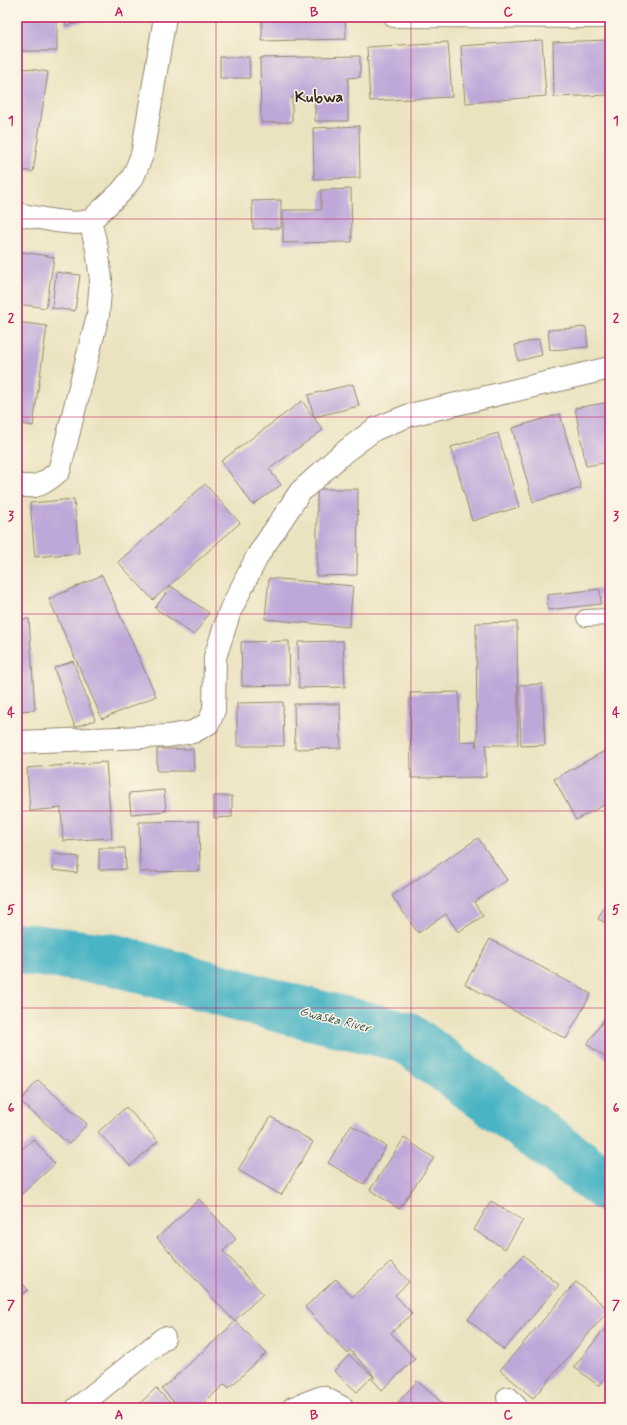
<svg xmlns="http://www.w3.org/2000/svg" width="627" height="1425" font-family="Mynerve,sans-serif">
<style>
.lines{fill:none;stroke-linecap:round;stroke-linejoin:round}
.river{stroke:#48b4c4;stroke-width:52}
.building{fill:#bea7d9}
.service-casing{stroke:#93866f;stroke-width:18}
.minor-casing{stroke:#93866f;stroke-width:24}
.service{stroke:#fff;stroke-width:16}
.minor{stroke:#fff;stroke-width:22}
.grid{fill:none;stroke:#c2185b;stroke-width:1;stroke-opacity:0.55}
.labels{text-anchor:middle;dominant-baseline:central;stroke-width:3;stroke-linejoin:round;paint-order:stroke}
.water-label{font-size:13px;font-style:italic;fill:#405a58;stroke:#fcf5e5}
.district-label{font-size:16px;font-weight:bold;fill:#3b2a1e;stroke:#fcf5e5}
.neatline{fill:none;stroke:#c2185b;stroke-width:1.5}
.grid-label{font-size:13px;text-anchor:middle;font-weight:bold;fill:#c2185b}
</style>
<rect width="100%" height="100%" fill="#fcf5e5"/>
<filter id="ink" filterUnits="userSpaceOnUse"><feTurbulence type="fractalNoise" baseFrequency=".025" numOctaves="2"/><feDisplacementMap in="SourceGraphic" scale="8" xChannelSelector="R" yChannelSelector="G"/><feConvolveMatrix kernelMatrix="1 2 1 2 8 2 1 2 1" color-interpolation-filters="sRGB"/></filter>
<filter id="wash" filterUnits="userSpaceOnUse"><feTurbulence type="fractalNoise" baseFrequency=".012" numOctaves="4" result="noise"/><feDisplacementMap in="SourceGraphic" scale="16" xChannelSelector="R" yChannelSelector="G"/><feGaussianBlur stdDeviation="0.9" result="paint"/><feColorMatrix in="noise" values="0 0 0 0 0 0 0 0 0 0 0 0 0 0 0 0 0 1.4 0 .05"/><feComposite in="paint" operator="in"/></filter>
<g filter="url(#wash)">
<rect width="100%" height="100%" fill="#ebe3c0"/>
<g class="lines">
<!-- river -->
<path class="river" d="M17 948 115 960 281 1007 406 1037 610 1188"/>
</g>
<g id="blocks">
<!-- building -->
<g class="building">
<rect x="17" y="17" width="40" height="34"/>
<path d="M64 17H85L86 21 66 26Z"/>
<path d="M262 17H345L346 39 262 41Z"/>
<path d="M542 40 546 96 465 103 461 46Z"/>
<path d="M610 40V95L554 97 553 42Z"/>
<path d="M448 42 452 97 370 101 367 47Z"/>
<path d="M360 56V77L348 78V121H315V96L292 97V122L261 123 260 58Z"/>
<path d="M220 57H249L250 78H220Z"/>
<path d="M17 67 48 72 33 172 17 169Z"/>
<path d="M359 126 360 178 314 179 313 128Z"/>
<path d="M351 189 352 242 283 243V210H321V190Z"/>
<path d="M281 200V228L253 229 252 201Z"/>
<path d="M17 251 54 257 46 308 17 304Z"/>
<path d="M56 272 80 275 75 311 52 308Z"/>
<path d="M17 322 47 326 33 426 17 423Z"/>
<path d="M586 327 588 347 550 350 548 330Z"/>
<path d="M539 339 542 355 518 361 515 345Z"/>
<path d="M353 384 359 406 314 417 308 395Z"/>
<path d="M302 401 323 430 269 469 281 485 253 505 221 461Z"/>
<path d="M610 402V462L586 466 575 408Z"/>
<path d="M560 414 581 488 533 502 512 428Z"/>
<path d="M498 433 519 507 472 521 451 447Z"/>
<path d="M205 484 240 523 153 600 118 562Z"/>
<path d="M317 489H358L357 575 317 576Z"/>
<path d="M74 499 79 553 35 557 30 503Z"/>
<path d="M102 575 156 696 102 719 49 599Z"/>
<path d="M269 578 353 586 349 627 265 619Z"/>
<path d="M171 586 209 613 194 635 155 608Z"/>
<path d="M600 589 601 604 548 610 547 595Z"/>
<path d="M29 619 35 710 17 711V620Z"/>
<path d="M517 622 518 745H486V777L411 778 410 693 459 692V742L476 741 475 746H477L476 623Z"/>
<path d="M289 641 290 685 242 686 241 642Z"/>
<path d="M343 641 345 687 299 688 298 642Z"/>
<path d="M73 661 95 720 75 727 54 668Z"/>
<path d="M542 684 545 745 521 746 519 685Z"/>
<path d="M283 702 284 746H237V703Z"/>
<path d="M294 704H340L341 748 295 749Z"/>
<path d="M610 748V802L576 820 554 779Z"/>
<path d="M157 749H193L194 771H157Z"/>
<path d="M106 762 112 838 63 841 61 808 30 811 27 768Z"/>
<path d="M164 790 166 811 131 814 129 793Z"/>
<path d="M214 796H232V817L214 818Z"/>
<path d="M199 821 200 871 140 872 139 822Z"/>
<path d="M478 838 507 880 474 902 483 916 458 932 446 914 418 933 392 896Z"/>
<path d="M99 848H125L126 869 99 870Z"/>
<path d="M55 854 79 857 77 873 53 870Z"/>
<path d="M610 895V925L598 919Z"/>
<path d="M490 939 591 994 566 1039 465 984Z"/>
<path d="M610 1011V1061L587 1044Z"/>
<path d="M38 1080 87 1124 69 1144 20 1101Z"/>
<path d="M126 1107 158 1141 130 1166 98 1132Z"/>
<path d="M271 1117 313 1142 281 1195 238 1170Z"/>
<path d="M351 1125 386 1146 364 1184 328 1163Z"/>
<path d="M404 1138 434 1158 399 1209 370 1190Z"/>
<path d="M33 1139 55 1164 17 1198V1154Z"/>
<path d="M199 1199 236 1239 223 1251 263 1294 234 1321 157 1238Z"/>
<path d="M491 1201 523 1220 505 1249 474 1230Z"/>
<path d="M523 1255 559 1285 504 1350 468 1319Z"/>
<path d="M391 1262 409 1282 395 1295 412 1314 391 1333 415 1359 382 1390 372 1379 375 1377 350 1350 347 1353 305 1307 336 1279 352 1297Z"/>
<path d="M17 1276 28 1290 17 1298Z"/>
<path d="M576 1282 609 1310 533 1398 500 1370Z"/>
<path d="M236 1321 266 1353 229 1388 225 1384 198 1408H179L162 1389Z"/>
<path d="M610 1322V1372L599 1386 574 1367Z"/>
<path d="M349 1355 373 1376 357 1392 334 1371Z"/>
<path d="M417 1381 448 1408H393Z"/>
<path d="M156 1388 175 1408H135Z"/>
</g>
</g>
</g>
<g filter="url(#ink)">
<use href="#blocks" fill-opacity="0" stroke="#93866f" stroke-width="1"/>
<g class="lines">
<defs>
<g id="service">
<path d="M393 19 610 20"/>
<path d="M585 618 610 617"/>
</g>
<g id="minor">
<path d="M17 214 56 221 75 223 90 221 121 192 133 177 142 155 165 17"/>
<path d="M17 485C37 489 44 484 59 471L98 315 101 280 97 249 90 221"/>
<path d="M17 742 168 736 193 732 209 723 214 710 215 657 230 611 258 555 300 492 343 453 375 429 410 415 610 368"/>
<path d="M508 1398 517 1408"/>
<path d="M77 1408 164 1338"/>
<path d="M293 1408 322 1397 343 1408"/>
</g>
</defs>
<!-- service casing -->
<use href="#service" class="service-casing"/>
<!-- minor casing -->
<use href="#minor" class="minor-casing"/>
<!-- service -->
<use href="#service" class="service"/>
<!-- minor -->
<use href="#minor" class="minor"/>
</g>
</g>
<!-- grid -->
<path class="grid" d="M216 17V1408M411 17V1408M17 219H610M17 417H610M17 614H610M17 811H610M17 1008H610M17 1206H610"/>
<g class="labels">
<!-- water labels -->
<g class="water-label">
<text transform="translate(335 1020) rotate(14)">Gwaska River</text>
</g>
<!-- district labels -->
<g class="district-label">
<text x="319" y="97">Kubwa</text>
</g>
</g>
<!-- margin -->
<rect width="627" height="1425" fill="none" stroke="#fcf5e5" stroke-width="44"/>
<rect x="22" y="22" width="583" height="1381" class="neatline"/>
<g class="grid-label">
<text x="119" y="16">A</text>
<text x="314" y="16">B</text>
<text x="508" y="16">C</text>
<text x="11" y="125">1</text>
<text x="616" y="125">1</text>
<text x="11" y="322">2</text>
<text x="616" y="322">2</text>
<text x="11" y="520">3</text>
<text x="616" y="520">3</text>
<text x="11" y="717">4</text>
<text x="616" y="717">4</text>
<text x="11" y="914">5</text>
<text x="616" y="914">5</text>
<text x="11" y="1112">6</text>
<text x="616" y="1112">6</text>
<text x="11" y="1309">7</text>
<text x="616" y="1309">7</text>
<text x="119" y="1419">A</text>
<text x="314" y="1419">B</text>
<text x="508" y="1419">C</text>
</g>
</svg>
